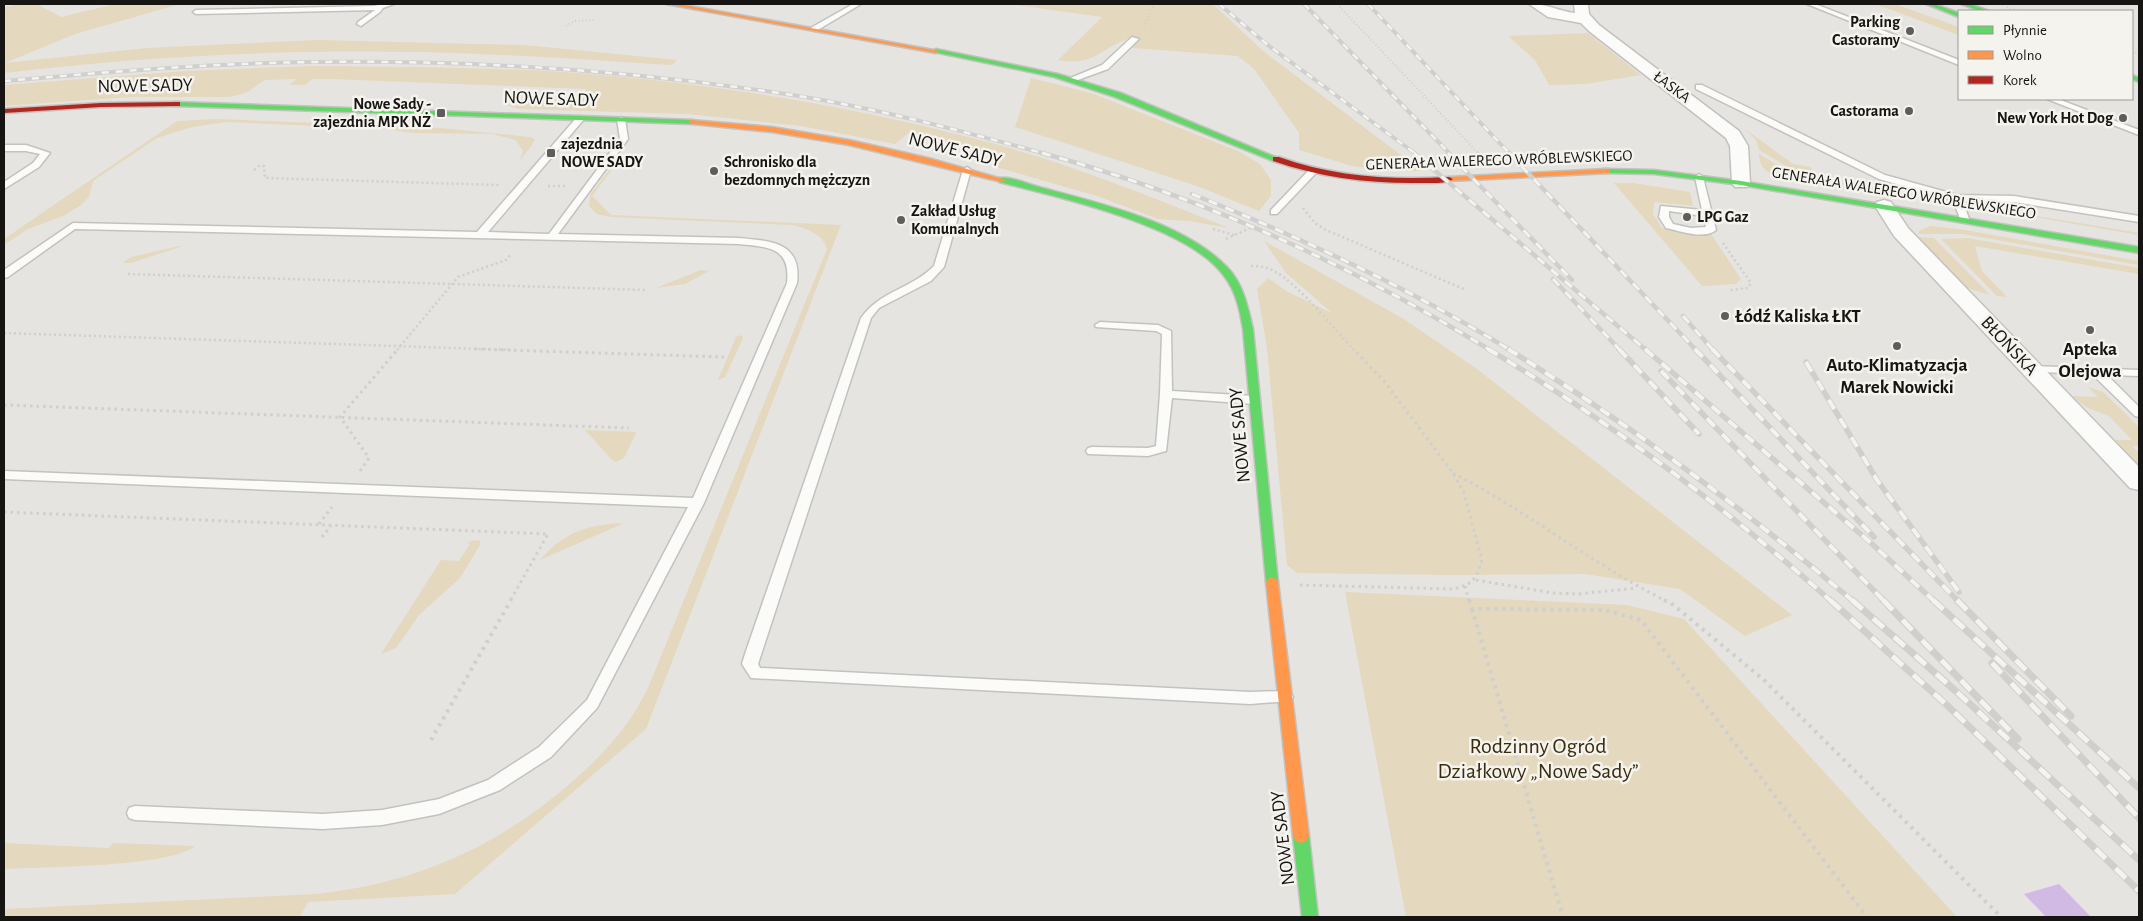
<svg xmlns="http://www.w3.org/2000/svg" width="2143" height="921" font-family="'Alegreya Sans',sans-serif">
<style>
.green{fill:#e4d8be}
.water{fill:#d1bae3}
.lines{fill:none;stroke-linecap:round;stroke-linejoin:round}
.lane-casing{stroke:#c3c2bf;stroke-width:3}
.street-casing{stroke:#c3c2bf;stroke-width:3}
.fast-casing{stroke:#c3c2bf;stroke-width:3}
.slow-casing{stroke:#c3c2bf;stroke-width:3}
.jam-casing{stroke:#c3c2bf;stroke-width:3}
.path-far3{stroke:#cfcfcd;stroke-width:2;stroke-dasharray:1 2.5;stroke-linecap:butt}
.path-far2{stroke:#cfcfcd;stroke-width:2.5;stroke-dasharray:2 3;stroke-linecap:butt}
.path-far1{stroke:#cfcfcd;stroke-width:3;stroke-dasharray:2.5 4;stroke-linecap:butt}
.path{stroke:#cfcfcd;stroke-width:4;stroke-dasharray:3 5;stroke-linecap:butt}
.lane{fill:#fbfbfa;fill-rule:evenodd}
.street{fill:#fbfbfa;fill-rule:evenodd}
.fast{fill:#63d668;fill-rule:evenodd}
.slow{fill:#ff974d;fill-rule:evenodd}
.jam{fill:#b3261e;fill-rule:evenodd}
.rail-far3-casing{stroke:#cfcfce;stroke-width:4}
.rail-far2-casing{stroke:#cfcfce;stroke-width:4.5}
.rail-far1-casing{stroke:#cfcfce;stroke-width:5.5}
.rail-casing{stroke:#cfcfce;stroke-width:7}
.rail-far3{stroke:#f5f3ed;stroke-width:2.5;stroke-dasharray:7;stroke-linecap:butt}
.rail-far2{stroke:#f5f3ed;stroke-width:3;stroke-dasharray:9;stroke-linecap:butt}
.rail-far1{stroke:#f5f3ed;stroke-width:4;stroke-dasharray:11;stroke-linecap:butt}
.rail{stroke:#f5f3ed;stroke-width:5;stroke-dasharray:14;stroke-linecap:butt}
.poi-dot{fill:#5f5d5b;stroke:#f5f3ed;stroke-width:2}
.labels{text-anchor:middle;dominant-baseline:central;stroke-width:5;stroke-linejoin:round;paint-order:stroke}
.far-poi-label{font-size:16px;font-weight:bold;fill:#161513;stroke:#f5f3ed;text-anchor:end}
.far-street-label{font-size:16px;fill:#161513;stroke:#f5f3ed}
.street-label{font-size:19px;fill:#161513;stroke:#f5f3ed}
.poi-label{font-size:19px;font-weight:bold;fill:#161513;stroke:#f5f3ed}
.near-park-label{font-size:22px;fill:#392c0e;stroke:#f5f3ed}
</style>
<rect width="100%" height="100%" fill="#e6e4e1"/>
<!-- green -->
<g class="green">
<path d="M23 4H36L61 17 116 4H180L75 34 5 63 147 48 317 40 525 45 677 60 672 65C615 62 559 57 502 55 337 47 168 53 4 73V8Z"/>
<path d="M1009 4H1213L1263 51 1422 171H1393L1352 166 1299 150V133L1254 69 1238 56 1133 48 1130 38C1100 48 1095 67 1058 60L1102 17Z"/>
<path d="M1875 4H1895L1959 27V35Z"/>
<path d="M1588 33 1641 75 1586 84 1549 85 1535 60 1508 36Z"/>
<path d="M311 66C389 67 468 67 547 71 693 80 839 103 980 140 1066 162 1147 195 1229 228L1189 221 1158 219 1097 196 996 167 1002 156 910 132 895 144 801 126 687 114 518 109 504 104 566 99 569 94 582 95 587 89 331 79H312L305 85H289L297 79 265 80 246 93 229 97H131L4 106V85L185 71Z"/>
<path d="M1031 78 1091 93 1238 151 1260 164 1271 180V196L1259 211 1197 186 1015 127Z"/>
<path d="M216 119 440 128 530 137 535 139 532 145 520 160 523 151 516 140 492 134 414 133 386 129 227 122 192 127 157 138 93 181 89 197 80 206 63 216 28 229 4 245V239L177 121Z"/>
<path d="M1744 128 1793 164 1811 167 1813 176 1944 200 1810 180 1759 150 1756 140Z"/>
<path d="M1759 154 1801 179C1781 175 1760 178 1759 154Z"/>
<path d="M614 164H616L592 196 611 215 841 225 646 729 455 894 308 902 300 917H4V909L317 894C416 883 498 847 573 781 604 754 630 725 648 688L827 249C823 234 806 228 792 225L611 217 597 214 589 206 590 195Z"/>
<path d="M1614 183H1633L1690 192 1693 206 1654 202 1653 214 1662 228 1686 234H1711L1741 279 1736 284 1702 286Z"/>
<path d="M1977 206 2139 233V235L1978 207Z"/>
<path d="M1931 226 1959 229 2139 261V265L1963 234H1918L1920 230Z"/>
<path d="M1919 237 1934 238 1990 295 1964 287Z"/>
<path d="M1967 238 2139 268V274L1975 246 1982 271 2007 297 1997 296 1941 239Z"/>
<path d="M1264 241 1404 319 1477 369 1792 615 1745 636 1680 589 1585 574 1451 575 1297 573 1287 565 1267 348 1257 289 1268 278 1288 292 1332 313 1286 273Z"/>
<path d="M179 246H183L131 263H123L131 257Z"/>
<path d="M701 270 709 271 685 284 656 288Z"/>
<path d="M741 335 743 338 725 377 718 380 736 337Z"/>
<path d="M2088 387 2103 392 2139 427V446H2132L2139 453V465L2115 440H2132L2109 416 2088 408 2071 396 2098 397Z"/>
<path d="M585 430 634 432 636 433 624 458 616 462 613 461Z"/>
<path d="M624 523 540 560C562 533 589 524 624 523Z"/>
<path d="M474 540 480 541V545L460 578 419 615 396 648 381 654 441 560 459 561 470 544 467 543Z"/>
<path d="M1345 592 1627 605 1684 619 1957 917H1406Z"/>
<path d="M4 843 109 848 113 843 195 846C171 867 41 867 4 869Z"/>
</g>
<!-- water -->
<path class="water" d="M2059 884 2091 917H2046L2024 894Z"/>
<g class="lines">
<defs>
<g id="lane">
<path d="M383 4H394L383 8 380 12 361 26 357 24 358 22 375 10 196 14 193 12 196 10 374 6Z"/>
<path d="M853 4H861L816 31 809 29Z"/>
<path d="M1807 4H1815L1959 60V65Z"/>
<path d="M1132 37 1139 39 1108 69 1075 81 1068 79 1102 65Z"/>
<path d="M1696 85H1702L1885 175 1957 195 2014 196 2139 216V222L2014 202 1963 201 1969 219 1964 222 1961 221 1953 200 1879 179 1696 89Z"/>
<path d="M2047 99H2058L2139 130V135Z"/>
<path d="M578 116 585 118 488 232 549 234 620 139 617 119 621 117 625 119 628 139 558 234 739 238C771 241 802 242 797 283L704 503 597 708 551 757 500 790 439 814 382 825 323 829 135 820 129 818 127 813 129 808 135 806 323 814 382 810 439 799 488 780 539 747 587 700 688 507 4 479V471L693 498 787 283C791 247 768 247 739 244L75 229 8 277 4 278V270L73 223 477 232Z"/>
<path d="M4 145H26L50 153 39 167 4 189V182L33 163 40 154 26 151H4Z"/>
<path d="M967 167 971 170 944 267 931 281 879 308 871 318 758 664 760 668 1250 692 1285 691 1290 693 1293 697 1290 701 1250 704 751 678 742 664 745 654 861 318C880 291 911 289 934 266L963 170Z"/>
<path d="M1313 168 1316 169V173L1277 214H1271V210L1310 169Z"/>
<path d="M1699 174 1703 177 1716 230C1704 240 1680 231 1666 228L1659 217 1661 206 1702 210 1695 177ZM1669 211 1703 216 1706 227 1691 228 1673 224 1669 217Z"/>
<path d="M1100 322 1158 325 1171 331 1172 391 1254 396 1260 400 1254 404 1172 398 1166 451 1148 456 1088 454 1086 451 1088 448 1092 447 1148 448 1156 446 1160 394 1162 334 1156 331 1096 327 1095 325Z"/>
<path d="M2030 366 2139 370V376L2107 375 2139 407V417L2135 416 2093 375 2026 371 2024 369 2026 367Z"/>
</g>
<g id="street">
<path d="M1529 4C1546 3 1558 11 1575 13L1574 4H1588L1589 14 1599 25 1739 131 1748 146 1750 183 1747 187H1735L1732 183 1730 146 1726 138 1589 31 1581 23 1548 17Z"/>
<path d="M1884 200 1891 202 1908 228 2139 467V490L2130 488 1894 236 1875 206 1877 202Z"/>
</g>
<g id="fast">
<path d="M1926 4H1934L1959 13V17Z"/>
<path d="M1961 4H1970L1989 11H1980Z"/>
<path d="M936 49 1058 74 1121 93 1280 159 1273 161 1115 97 1054 77 934 52 933 51Z"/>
<path d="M2132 75 2139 78V82L2132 79Z"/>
<path d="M174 102 693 120 697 122 693 124 177 106H174Z"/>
<path d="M1603 169 1654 170 1741 181 2139 247V253L1741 185 1654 174 1606 173H1603Z"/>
<path d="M999 178C1012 176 1030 185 1043 188 1102 204 1183 222 1227 267 1243 283 1248 307 1253 329L1278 582 1276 585H1268L1266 582 1243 329C1240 311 1236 291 1224 276 1189 226 1058 197 999 182Z"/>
<path d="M1301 829 1306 831 1309 836 1318 917H1302L1293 836 1296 831Z"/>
</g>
<g id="slow">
<path d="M666 4H678L939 51 936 53Z"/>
<path d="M690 120 772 127 849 140 928 158 1006 180 1002 182 849 145 772 132 693 124 689 122Z"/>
<path d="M1606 169H1609V173L1449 181 1445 179 1449 177Z"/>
<path d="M1272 577 1276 579 1278 582 1309 836 1306 841 1301 843 1296 841 1293 836 1266 582 1268 579Z"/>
</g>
<g id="jam">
<path d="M177 102H180V106L101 107 4 113V109L101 103Z"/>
<path d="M1273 157H1279C1335 177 1390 180 1449 177L1453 179C1446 184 1432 183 1423 183 1371 184 1322 178 1273 161Z"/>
</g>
</defs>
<!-- lane casing -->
<use href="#lane" class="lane-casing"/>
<!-- street casing -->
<use href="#street" class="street-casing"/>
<!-- fast casing -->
<use href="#fast" class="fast-casing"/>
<!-- slow casing -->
<use href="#slow" class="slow-casing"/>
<!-- jam casing -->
<use href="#jam" class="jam-casing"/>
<!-- path-far3 -->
<g class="path-far3">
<path d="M1337 4 1479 154"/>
<path d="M2007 7 2018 11"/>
<path d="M4 8 21 4"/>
<path d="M566 26 574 21 596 20"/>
<path d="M1144 27 1154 4"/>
<path d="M2132 51 2139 54"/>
</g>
<!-- path-far2 -->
<g class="path-far2">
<path d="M1478 153 1481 156"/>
<path d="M254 170 259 166H264L265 178 499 185"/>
<path d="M548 186H567"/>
<path d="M1303 208 1315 223 1326 230 1466 290"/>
<path d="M1213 229 1234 235"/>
<path d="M1226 239 1261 223"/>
<path d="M1723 243 1751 283 1748 288 1731 290"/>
<path d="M1251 266C1259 266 1267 267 1274 271 1300 285 1333 328 1354 350"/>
<path d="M128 274 646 290"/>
<path d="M4 333 513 350"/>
<path d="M397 350 458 277 506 260 511 254"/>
</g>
<!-- path-far1 -->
<g class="path-far1">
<path d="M475 349 724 357"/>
<path d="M4 405 629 428"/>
<path d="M360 471 369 458 340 417 398 349"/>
<path d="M1453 473C1527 511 1592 564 1666 601"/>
<path d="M4 512 548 534 510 601"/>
<path d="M319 524 332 507"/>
<path d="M322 537 331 526"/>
<path d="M1476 580 1553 593 1578 594 1637 588"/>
<path d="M1300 585 1454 589 1467 585 1476 577 1482 560 1464 493 1453 473 1384 381 1353 349"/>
<path d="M1465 586 1469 601"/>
</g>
<!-- path -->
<g class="path">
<path d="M1469 600 1472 609 1605 610 1641 620 1867 917"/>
<path d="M1664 600 1671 603 1764 680 2001 917"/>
<path d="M1472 609 1563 917"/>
<path d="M431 740 511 600"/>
</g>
<!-- lane -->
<use href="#lane" class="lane"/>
<!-- street -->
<use href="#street" class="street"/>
<!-- fast -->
<use href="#fast" class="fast"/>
<!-- slow -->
<use href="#slow" class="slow"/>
<!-- jam -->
<use href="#jam" class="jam"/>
<defs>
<g id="rail-far3">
<path d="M1219 4 1269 46 1416 154"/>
<path d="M1304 4 1450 154"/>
<path d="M1368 4 1510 154"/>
<path d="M4 81C108 72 211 63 315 62 470 60 625 70 779 93 869 106 958 130 1046 154"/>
</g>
<g id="rail-far2">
<path d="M1042 153C1199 196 1351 265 1490 350"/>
<path d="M1414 153 1646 350"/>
<path d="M1448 153 1572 280"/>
<path d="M1509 153 1696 350"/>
<path d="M1192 194C1302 238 1409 288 1510 350"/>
<path d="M1553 279 1620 350"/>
<path d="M1683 316 1713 350"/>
</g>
<g id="rail-far1">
<path d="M1488 349C1610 422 1725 507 1831 601"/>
<path d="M1508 349C1629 424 1744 509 1853 601"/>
<path d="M1619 349 1699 434"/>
<path d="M1645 349 1871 543 1934 601"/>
<path d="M1695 349 1874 537"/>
<path d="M1712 349 1958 601"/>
<path d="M1806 362 1877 480 1959 592"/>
<path d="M1661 371 1884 601"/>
</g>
<g id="rail">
<path d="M1830 600 1949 707 2139 891"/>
<path d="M1852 600 1958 693 2139 860"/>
<path d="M1883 600 2018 739"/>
<path d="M1933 600 2139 788"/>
<path d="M1957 600 2071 716"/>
<path d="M1992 663 2139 818"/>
</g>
</defs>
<!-- rail-far3 casing -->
<use href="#rail-far3" class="rail-far3-casing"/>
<!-- rail-far2 casing -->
<use href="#rail-far2" class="rail-far2-casing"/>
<!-- rail-far1 casing -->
<use href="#rail-far1" class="rail-far1-casing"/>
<!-- rail casing -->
<use href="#rail" class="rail-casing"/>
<!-- rail-far3 -->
<use href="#rail-far3" class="rail-far3"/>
<!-- rail-far2 -->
<use href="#rail-far2" class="rail-far2"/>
<!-- rail-far1 -->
<use href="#rail-far1" class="rail-far1"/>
<!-- rail -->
<use href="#rail" class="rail"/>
</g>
<!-- markers -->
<g class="poi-dot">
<circle cx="1910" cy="31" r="5"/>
<circle cx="1909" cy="111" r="5"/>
<rect x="436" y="108" width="10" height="10" rx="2.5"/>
<circle cx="2123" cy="118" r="5"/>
<rect x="546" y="148" width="10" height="10" rx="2.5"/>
<circle cx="714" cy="171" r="5"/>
<circle cx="1687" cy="217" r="5"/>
<circle cx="901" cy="220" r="5"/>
<circle cx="1725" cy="316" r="5"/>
<circle cx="2090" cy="330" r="5"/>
<circle cx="1897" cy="346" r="5"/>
</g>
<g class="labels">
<!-- far-poi labels -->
<g class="far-poi-label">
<text x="1900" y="22">Parking<tspan x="1900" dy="18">Castoramy</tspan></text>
<text x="431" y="104">Nowe Sady -<tspan x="431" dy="18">zajezdnia MPK NŻ</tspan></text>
<text x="1899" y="111">Castorama</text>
<text x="2113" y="118">New York Hot Dog</text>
<text x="561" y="144" text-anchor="start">zajezdnia<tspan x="561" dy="18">NOWE SADY</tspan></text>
<text x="724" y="162" text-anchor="start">Schronisko dla<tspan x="724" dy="18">bezdomnych mężczyzn</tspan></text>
<text x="911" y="211" text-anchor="start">Zakład Usług<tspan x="911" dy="18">Komunalnych</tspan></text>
<text x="1697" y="217" text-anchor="start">LPG Gaz</text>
</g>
<!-- far-street labels -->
<g class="far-street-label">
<text transform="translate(1672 87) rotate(37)">ŁASKA</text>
<text transform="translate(1499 160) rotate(-2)">GENERAŁA WALEREGO WRÓBLEWSKIEGO</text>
<text transform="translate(1904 193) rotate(9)">GENERAŁA WALEREGO WRÓBLEWSKIEGO</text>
</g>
<!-- street labels -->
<g class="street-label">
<text transform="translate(145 86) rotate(-1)">NOWE SADY</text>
<text transform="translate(551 99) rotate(2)">NOWE SADY</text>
<text transform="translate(955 150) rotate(14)">NOWE SADY</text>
<text transform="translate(2009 346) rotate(47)">BŁOŃSKA</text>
<text transform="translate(1240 435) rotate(-95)">NOWE SADY</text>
<text transform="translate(1283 838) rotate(-97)">NOWE SADY</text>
</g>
<!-- poi labels -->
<g class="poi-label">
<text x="1735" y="316" text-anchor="start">Łódź Kaliska ŁKT</text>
<text x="2090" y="349">Apteka<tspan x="2090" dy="22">Olejowa</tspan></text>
<text x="1897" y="365">Auto-Klimatyzacja<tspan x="1897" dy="22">Marek Nowicki</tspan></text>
</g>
<!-- near-park labels -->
<g class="near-park-label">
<text x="1538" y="746">Rodzinny Ogród<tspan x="1538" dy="25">Działkowy „Nowe Sady”</tspan></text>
</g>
</g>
<!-- border -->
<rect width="2143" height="921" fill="none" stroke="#161513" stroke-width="10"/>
<!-- legend -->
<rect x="1958" y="10" width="175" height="90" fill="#f5f3ed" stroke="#9c9a96"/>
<rect x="1968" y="26" width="25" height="8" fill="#63d668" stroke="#9c9a96"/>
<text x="2003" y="35" font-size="15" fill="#161513">Płynnie</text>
<rect x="1968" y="51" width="25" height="8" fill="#ff974d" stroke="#9c9a96"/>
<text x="2003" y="60" font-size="15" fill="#161513">Wolno</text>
<rect x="1968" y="76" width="25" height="8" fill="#b3261e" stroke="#9c9a96"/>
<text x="2003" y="85" font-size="15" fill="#161513">Korek</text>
</svg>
